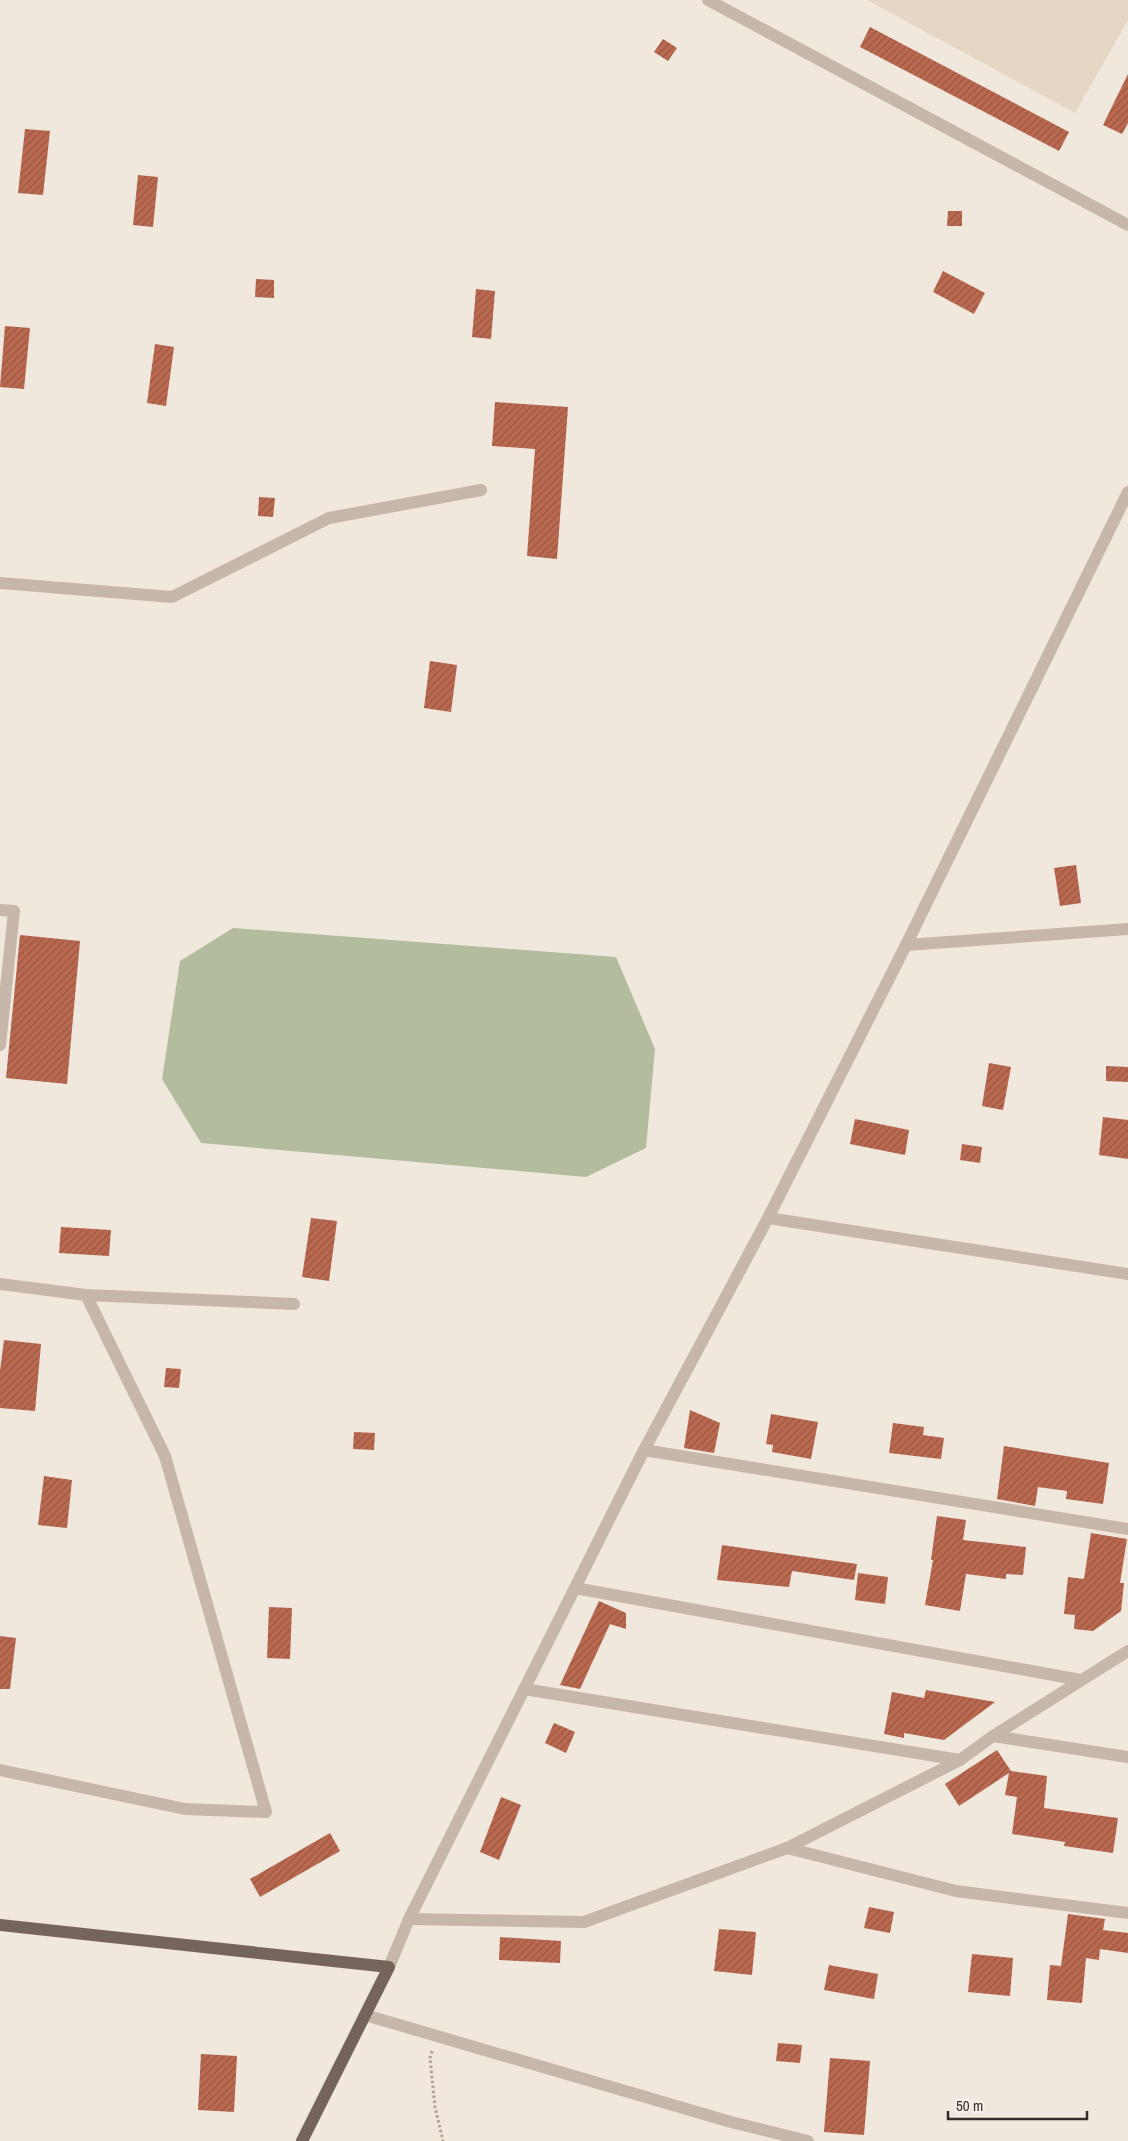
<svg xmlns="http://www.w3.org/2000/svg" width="1128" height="2141" font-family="'Archivo Narrow',sans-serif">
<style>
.park{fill:#b3bd9e}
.plaza{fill:#e6d7c5}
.building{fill:url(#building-hatch)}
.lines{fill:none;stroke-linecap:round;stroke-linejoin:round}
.path{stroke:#b2a194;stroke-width:3;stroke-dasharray:2.5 2.5;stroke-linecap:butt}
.minor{stroke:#c7b7aa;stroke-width:12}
.major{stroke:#75645b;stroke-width:12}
</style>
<defs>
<pattern id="building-hatch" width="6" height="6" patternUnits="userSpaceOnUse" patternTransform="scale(1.25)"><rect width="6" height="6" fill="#ba6950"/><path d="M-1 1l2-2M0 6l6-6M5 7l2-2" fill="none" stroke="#985742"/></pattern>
</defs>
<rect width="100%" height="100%" fill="#f0e7dd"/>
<!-- park -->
<path class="park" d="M233 928 616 957 655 1049 646 1148 586 1177 201 1143 162 1079 180 961Z"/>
<!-- plaza -->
<path class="plaza" d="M867 0H1128V20L1075 113Z"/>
<!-- building -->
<g class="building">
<path d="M870 27 1069 132 1059 151 860 47Z"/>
<path d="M663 39 677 48 668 61 654 52Z"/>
<path d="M1128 74V123L1122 134 1103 125Z"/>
<path d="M25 129 50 131 43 195 18 193Z"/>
<path d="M138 175 158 177 153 227 133 225Z"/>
<path d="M948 211H962V226H947Z"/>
<path d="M943 271 985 293 974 314 933 292Z"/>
<path d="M256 279 274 280V298L255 297Z"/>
<path d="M476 289 495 291 491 339 472 337Z"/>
<path d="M5 326 30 328 24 389 0 387Z"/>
<path d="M155 344 174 347 166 406 147 403Z"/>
<path d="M495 402 568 407 557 559 527 556 535 449 492 446Z"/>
<path d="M259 497 275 498 273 517 258 516Z"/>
<path d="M430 661 457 665 451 712 424 708Z"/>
<path d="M1076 865 1081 903 1060 906 1054 868Z"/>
<path d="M20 935 80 941 67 1084 6 1078Z"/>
<path d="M989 1063 1011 1067 1003 1110 982 1106Z"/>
<path d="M1106 1066 1128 1067V1082L1106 1081Z"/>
<path d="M1103 1117 1128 1120V1159L1099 1155Z"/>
<path d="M855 1119 909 1130 905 1155 850 1144Z"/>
<path d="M962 1144 982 1147 980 1163 960 1160Z"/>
<path d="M311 1218 337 1221 329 1281 302 1277Z"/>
<path d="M61 1227 111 1230 109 1256 59 1253Z"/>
<path d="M4 1340 41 1344 35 1411 0 1408V1371Z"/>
<path d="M166 1368 181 1369 179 1388 164 1387Z"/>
<path d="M690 1410 720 1423 714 1453 684 1448Z"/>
<path d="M771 1414 818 1422 811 1459 772 1452 773 1445 766 1444Z"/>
<path d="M893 1423 924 1427 923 1435 944 1438 941 1459 889 1453Z"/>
<path d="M354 1432 375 1433 374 1450 353 1449Z"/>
<path d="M1004 1446 1109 1463 1103 1504 1066 1499 1067 1491 1038 1487 1035 1506 997 1499Z"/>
<path d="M44 1476 72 1480 67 1528 38 1525Z"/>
<path d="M937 1516 966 1520 963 1540 1026 1547 1023 1575 1006 1574V1579L966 1574 960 1611 925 1605 933 1560H931Z"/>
<path d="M1091 1533 1127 1539 1120 1583H1124L1121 1611 1093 1631 1074 1629 1075 1615 1064 1614 1068 1577 1084 1579Z"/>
<path d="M722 1545 857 1564 854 1580 792 1571 789 1587 717 1580Z"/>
<path d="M858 1573 888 1577 885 1604 855 1600Z"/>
<path d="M599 1601 626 1613V1629L610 1624 580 1689 560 1685Z"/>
<path d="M269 1607 292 1608 290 1659 267 1658Z"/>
<path d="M0 1636 16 1638 10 1689H0Z"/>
<path d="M926 1690 995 1702 944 1740 904 1733V1738L884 1734 892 1692 924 1698Z"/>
<path d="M554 1723 575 1732 566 1753 545 1743Z"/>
<path d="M997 1750 1011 1771 1047 1776 1044 1808 1118 1818 1113 1853 1064 1846 1065 1842 1012 1834 1017 1797 1005 1795 1009 1773 959 1806 945 1784Z"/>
<path d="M501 1797 521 1805 499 1860 480 1852Z"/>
<path d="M330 1833 340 1851 260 1897 250 1879Z"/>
<path d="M869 1907 894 1912 890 1933 864 1928Z"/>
<path d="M1068 1914 1105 1919 1103 1930 1128 1933V1953L1100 1949 1099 1960 1086 1958 1082 2003 1047 2000 1050 1965 1061 1966Z"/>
<path d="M719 1929 756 1932 752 1975 714 1971Z"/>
<path d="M500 1937 561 1941 560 1963 499 1960Z"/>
<path d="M972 1954 1013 1958 1010 1996 968 1992Z"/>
<path d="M829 1965 878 1974 874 1999 824 1990Z"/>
<path d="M778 2043 802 2045 800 2063 776 2061Z"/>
<path d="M201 2054 237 2056 234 2112 198 2110Z"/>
<path d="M830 2058 870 2061 864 2135 824 2132Z"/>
</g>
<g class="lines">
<!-- path -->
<path class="path" d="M432 2051 430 2058 435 2107 443 2141"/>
<!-- minor -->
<g class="minor">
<path d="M708 0 1128 225"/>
<path d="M0 583 172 597 329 518 481 490"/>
<path d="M0 910 14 911 0 1045"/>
<path d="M906 945 1128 929"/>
<path d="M768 1218 1128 1274"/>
<path d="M0 1284 86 1295 294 1304"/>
<path d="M644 1450 1128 1529"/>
<path d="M575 1588 1081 1680"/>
<path d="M524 1689 960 1760"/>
<path d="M993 1736 1128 1757"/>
<path d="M0 1770 185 1809 266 1812 165 1456 86 1295"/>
<path d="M787 1848 956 1891 1128 1913"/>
<path d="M409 1919 584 1922 787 1848 960 1760 993 1736 1128 1651"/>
<path d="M389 1967 409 1919 644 1450 768 1218 906 945 1128 492"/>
<path d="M365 2015 731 2122 808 2141"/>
</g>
<!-- major -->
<path class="major" d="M0 1925 389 1967 302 2141"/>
</g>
<!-- scale -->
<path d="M948 2111v8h139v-8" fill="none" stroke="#352c29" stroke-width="2.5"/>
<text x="956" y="2111" font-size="15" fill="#352c29" stroke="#f8f1e9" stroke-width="4" paint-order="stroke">50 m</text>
</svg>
